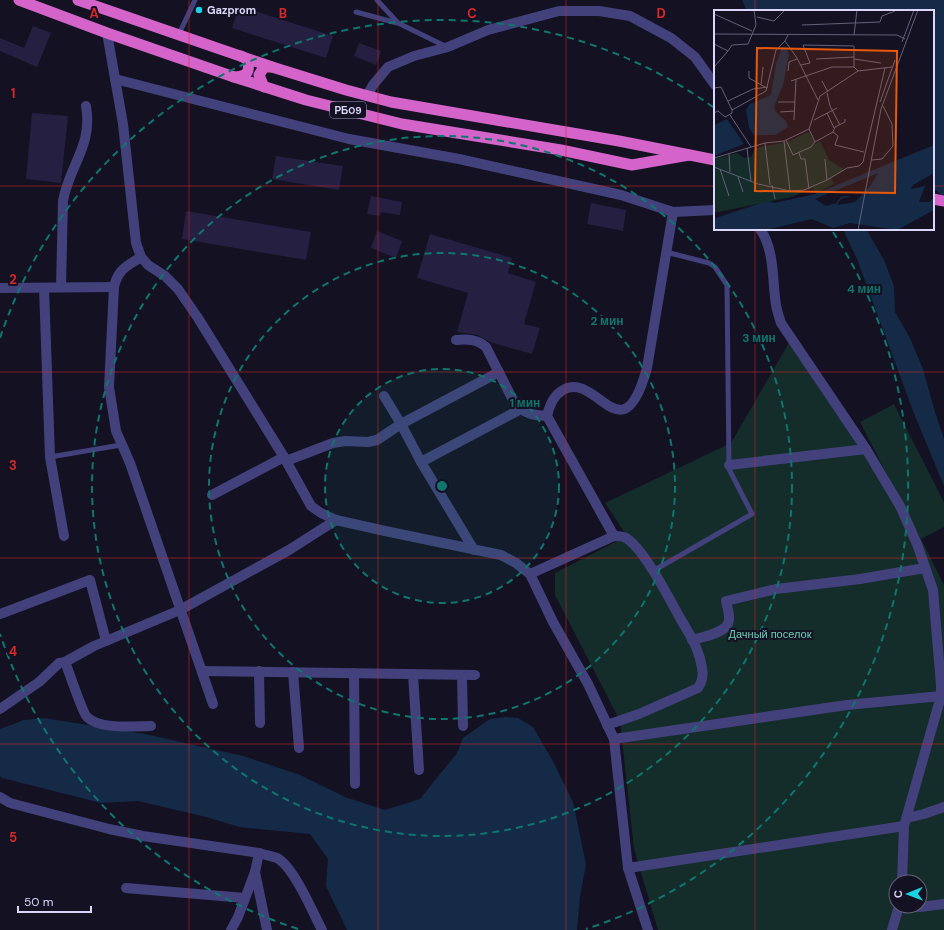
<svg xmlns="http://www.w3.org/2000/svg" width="944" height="930" font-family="'DM Sans',sans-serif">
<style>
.green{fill:#142c2a;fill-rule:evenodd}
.water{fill:#152a47}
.building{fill:#251f41}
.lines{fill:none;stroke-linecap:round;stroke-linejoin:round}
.service{stroke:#42417c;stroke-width:5}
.minor{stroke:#42417c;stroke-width:10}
.trunk{stroke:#d464ca;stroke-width:11}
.grid{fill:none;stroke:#d62828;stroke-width:1;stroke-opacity:0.55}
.ring{fill:none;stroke:#0f766e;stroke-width:2;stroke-dasharray:7 5}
.poi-dot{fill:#1ad2e3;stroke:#131122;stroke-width:1.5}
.labels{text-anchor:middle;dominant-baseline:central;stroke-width:4;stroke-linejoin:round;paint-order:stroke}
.shield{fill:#131122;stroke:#9e9cb9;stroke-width:1}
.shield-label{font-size:10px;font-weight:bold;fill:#dad7fa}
.poi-label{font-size:11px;font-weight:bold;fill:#dad7fa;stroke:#131122;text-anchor:start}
.park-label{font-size:11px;fill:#6bd2b7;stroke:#131122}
.inset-road{fill:none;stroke:#636078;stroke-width:1}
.view{fill:#e8590c;fill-opacity:0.15;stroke:#e8590c;stroke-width:2}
.inset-edge{fill:none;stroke:#dad7fa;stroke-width:2}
.grid-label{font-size:13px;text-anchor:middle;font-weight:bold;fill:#d62828;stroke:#131122;stroke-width:4;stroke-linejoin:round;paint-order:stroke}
.centre{fill:#0f766e;stroke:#131122;stroke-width:2}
.ring-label{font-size:12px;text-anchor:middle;font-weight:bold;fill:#0f766e;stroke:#131122;stroke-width:4;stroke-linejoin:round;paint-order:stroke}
</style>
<rect width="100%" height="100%" fill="#131122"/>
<!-- green -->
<path class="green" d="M794 334 897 494 860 422 894 404 944 502V527L921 539 944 585V930H658L634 849 620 721 555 595V573L627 536 605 503 731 443ZM896 882H920V906H896Z"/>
<!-- water -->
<g class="water">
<path d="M742 0H944V197L933 188V11H747Z"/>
<path d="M843 229H866L884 260 894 286 895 312 910 338 923 369 935 412 944 439V486L913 411 857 259Z"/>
<path d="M506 717 518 718 533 727 555 765 573 802 586 864 580 897 577 930H347L326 886 328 859 310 834 239 827 206 817 138 801 101 803 2 778 0 776V729L24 720 44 718 145 734 243 756 300 775 345 797 385 810 420 799 457 753 463 738 490 719Z"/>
</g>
<!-- building -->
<g class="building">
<path d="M239 6 333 36 326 58 232 28Z"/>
<path d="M33 26 51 33 37 67 0 51V38L24 48Z"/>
<path d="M359 43 381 51 376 65 354 56Z"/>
<path d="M32 113 68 116 61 183 26 179Z"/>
<path d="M276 156 343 166 339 190 272 179Z"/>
<path d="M371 196 402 202 400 215 381 212 380 216 367 214Z"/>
<path d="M591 203 626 210 623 231 587 224Z"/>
<path d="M186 211 311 232 306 260 182 239Z"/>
<path d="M377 231 402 241 396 258 371 248Z"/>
<path d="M430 234 512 258 508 273 536 282 524 324 540 328 532 354 490 342 477 335 457 332 468 293 417 278Z"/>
</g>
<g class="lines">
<!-- service -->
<g class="service">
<path d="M377 0 398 23 445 46"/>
<path d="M356 12 397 23"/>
<path d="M179 34 195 0"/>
<path d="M50 457 121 445"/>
<path d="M653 571 752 514 729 469 727 285 715 267 709 263 666 252"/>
</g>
<!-- minor -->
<g class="minor">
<path d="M107 33 123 124 136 243 141 257 148 265 165 276 178 289 198 318 284 457 311 506 321 513 336 520 385 531 501 555 516 563 530 574 553 622 588 684 614 739 628 868 648 930"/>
<path d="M115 79 349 139 459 159 621 195 673 212 715 210"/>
<path d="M367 96 373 85 388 67 414 56 448 47 488 30 559 11H599L630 16 671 38 695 57 715 85"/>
<path d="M760 229C775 250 772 280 776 305 777 311 779 317 781 323L866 449"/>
<path d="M141 257C126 267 118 269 114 287L109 387 116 431 130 463 213 704"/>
<path d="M61 287 63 201C69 165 93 147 86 106"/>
<path d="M0 288 114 287"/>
<path d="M44 288 50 457 64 536"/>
<path d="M456 340C467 339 477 339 486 347L515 404C525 414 533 415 547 416"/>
<path d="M384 396 401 424 421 462 474 550"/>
<path d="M286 461 333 443 345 441 368 442 377 440 401 424 499 372"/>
<path d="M421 462 521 409"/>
<path d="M729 465 866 449 900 506 917 544 933 590 941 685V696L904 826 902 882"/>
<path d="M212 495 284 457"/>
<path d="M530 574 614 536 547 416C549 407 554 395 563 390 597 370 622 459 647 368L673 212"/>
<path d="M0 614 90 580 106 641"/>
<path d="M692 640C703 637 728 633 729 620 730 615 727 607 726 601L776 589 860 579 925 568"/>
<path d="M65 662C69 671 82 712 87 717 100 730 134 726 151 726"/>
<path d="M202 671 475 675"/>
<path d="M259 671 260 723"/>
<path d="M293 672 299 748"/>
<path d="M354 673 355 784"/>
<path d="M413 674 419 770"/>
<path d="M462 675 463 726"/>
<path d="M0 709 39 682 59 663 65 662 94 646 180 610 289 550 336 520"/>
<path d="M607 725 639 714 698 688C702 682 704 676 702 668 701 661 699 654 696 647 692 637 685 627 680 618 669 598 644 549 626 538 623 536 619 536 614 536"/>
<path d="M614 739 847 705 941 696"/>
<path d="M0 797 10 803 109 829 143 836 259 853C265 855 272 856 277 858 294 867 313 913 322 930"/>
<path d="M907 818 924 814 944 807"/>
<path d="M259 853 255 872 267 930"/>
<path d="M628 868 904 826"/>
<path d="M126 888 245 898"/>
<path d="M904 906 920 907 944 904"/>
<path d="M231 930 238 917 255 872"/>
<path d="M892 930 899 906"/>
</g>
<!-- trunk -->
<g class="trunk">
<path d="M19 0 107 33 234 77 306 100 402 124 561 150 632 165 689 155"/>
<path d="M78 0 272 67 346 90 391 102 619 141 715 160"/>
<path d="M234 77C247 76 250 73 248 60L241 56"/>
<path d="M264 87 259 75 264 67H272"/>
<path d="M933 199 944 201"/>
</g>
</g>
<!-- grid -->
<path class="grid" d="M189 0V930M378 0V930M566 0V930M755 0V11M0 186H715M933 186H944M755 229V930M0 372H944M0 558H944M0 744H944"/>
<!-- distance rings -->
<circle cx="442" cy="486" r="117" fill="#0f766e" fill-opacity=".12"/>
<g class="ring">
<circle cx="442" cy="486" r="117"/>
<circle cx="442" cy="486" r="233"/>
<circle cx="442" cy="486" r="350"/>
<path d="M298 929A466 466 0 0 1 0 634M0 338A466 466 0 0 1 713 107M833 232A466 466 0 0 1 586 929"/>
</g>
<!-- markers -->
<circle class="poi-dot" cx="199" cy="10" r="4"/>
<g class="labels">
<!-- shield labels -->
<rect class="shield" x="330" y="102" width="36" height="16" rx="3"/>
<g class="shield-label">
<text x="348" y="110">РБ09</text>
</g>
<!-- poi labels -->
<g class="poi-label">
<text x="207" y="10">Gazprom</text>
</g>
<!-- park labels -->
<g class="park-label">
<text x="770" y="634">Дачный поселок</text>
</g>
</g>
<!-- overview -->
<g transform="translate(714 10)">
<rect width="220" height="220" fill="#131122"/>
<path d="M92 123H96L101 134 106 131 115 150 131 160 115 170 118 169 120 174 102 183 99 178 77 187 0 203V149L23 143 30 148 37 147 41 138 73 132Z" fill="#142c2a"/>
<path d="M68 37H72L75 45 69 75 60 97 62 102 72 111 74 117 61 125H40L35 118 32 100 36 94 57 85 62 54ZM13 109 30 134 0 146V115ZM220 135V163L199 175 197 179 211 176 205 192H215L220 188V200L183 220 136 213 119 218 98 209 52 220H0V209L5 207 53 191 61 193 101 184ZM164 163 157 175 141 192 123 195 127 189 137 186H132L127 187 122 193 112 196 101 189Z" fill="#152a47" fill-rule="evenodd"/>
<path class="inset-road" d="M0 4 38 21M43 7 60 11 71 0M88 15 166 12 168 6 181 1M0 24 183 25 191 29M140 25 143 0M71 31 83 48 104 90M188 32 200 0M0 34 14 41 0 57M14 41 18 35 34 34 42 15 40 0M102 49 140 47M140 49 167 53M87 55 96 53 89 35 140 36V57M35 61V68L51 77M74 61 75 52 83 49M77 71 118 57H140L144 61M108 71 114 82M47 75 49 57M0 78 7 77 18 100M113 83 116 96 126 115M14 91 39 79 54 77M64 92H81M166 92 181 50M66 102 81 101M0 103 4 101 11 107 18 103V100L52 81 62 40 71 31 74 25M113 103 120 118M16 105 37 137M80 110 82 69M100 110 123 98M95 119 101 132 119 122 121 117 131 112V109M119 122 124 126 121 135 150 142M72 130 79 145 97 137 101 132M70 131 76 181M51 133 56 175M33 138 37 171M85 143 87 149H91L95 179M15 144 16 162M0 148 51 133 70 131 95 119 106 86 144 61 178 57M158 150 168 149 179 136 178 114 169 96M0 157 44 174 76 181 90 180 113 170 111 149M6 159 15 186M24 167 29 182M113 170 133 158 145 156 149 152 171 58M58 175 61 189M144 220 167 99 204 0"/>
<path class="view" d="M43 38 183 41 181 183 41 181Z"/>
<rect width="220" height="220" class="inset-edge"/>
</g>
<g class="grid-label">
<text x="94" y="18">A</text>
<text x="283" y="18">B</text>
<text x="472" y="18">C</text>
<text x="661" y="18">D</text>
<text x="13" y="98">1</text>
<text x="13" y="284">2</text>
<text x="13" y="470">3</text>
<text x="13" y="656">4</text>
<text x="13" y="842">5</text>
</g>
<circle cx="442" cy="486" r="6" class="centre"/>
<g class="ring-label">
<text x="864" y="293">4 мин</text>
<text x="607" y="325">2 мин</text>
<text x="759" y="342">3 мин</text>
<text x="525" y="407">1 мин</text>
</g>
<!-- north arrow -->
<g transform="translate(908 894) rotate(269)"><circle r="19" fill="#131122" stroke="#636078"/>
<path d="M0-3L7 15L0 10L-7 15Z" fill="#1ad2e3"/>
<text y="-6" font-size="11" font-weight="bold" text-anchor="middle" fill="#dad7fa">С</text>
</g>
<!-- scale -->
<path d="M18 906v6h73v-6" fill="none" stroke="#dad7fa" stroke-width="2"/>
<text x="24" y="906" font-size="12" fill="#dad7fa" stroke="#131122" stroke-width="3" paint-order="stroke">50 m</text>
</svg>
